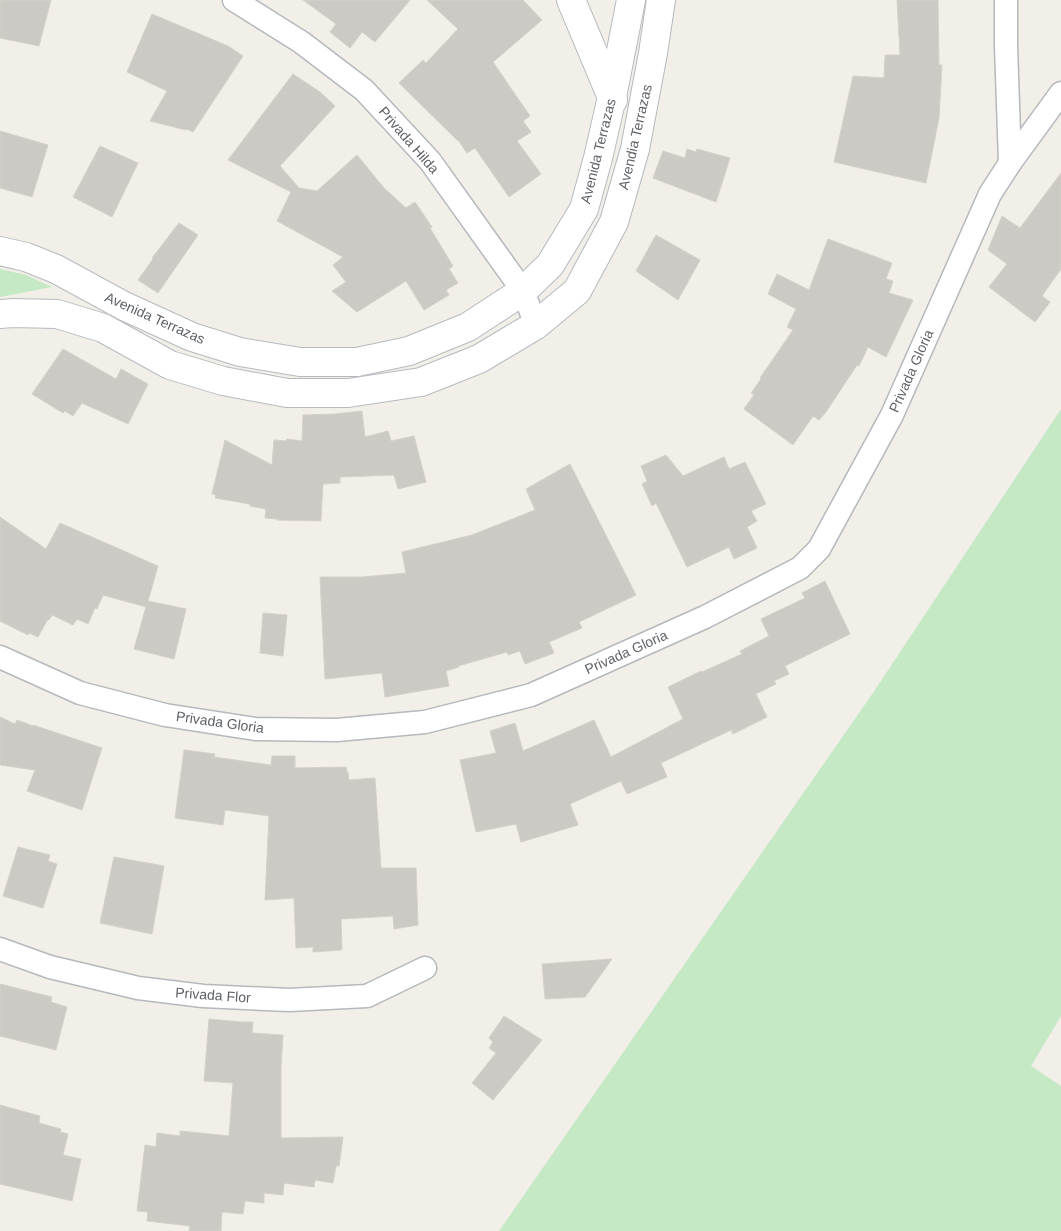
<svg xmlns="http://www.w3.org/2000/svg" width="1061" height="1231" font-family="Helvetica,sans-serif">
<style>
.green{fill:#c5e8c5}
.building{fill:#cccac5;stroke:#d6d1c6}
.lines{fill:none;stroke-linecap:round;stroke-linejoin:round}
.street-casing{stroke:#b5b8bc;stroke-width:25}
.secondary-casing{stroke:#b6babf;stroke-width:30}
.street{stroke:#fff;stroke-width:22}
.secondary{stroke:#fff;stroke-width:28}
.labels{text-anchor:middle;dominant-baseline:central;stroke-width:4.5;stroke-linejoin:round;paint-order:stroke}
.street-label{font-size:14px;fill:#5f6368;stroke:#fff}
</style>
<rect width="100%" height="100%" fill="#f1efe8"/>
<!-- green -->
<g class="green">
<path d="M0 269 26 275 52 287 0 297Z"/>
<path d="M1061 409V1016L1031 1066 1061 1086V1231H499L875 690Z"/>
</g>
<!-- building -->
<g class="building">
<path d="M0 0H51L39 46 0 38Z"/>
<path d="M303 0H410L375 42 362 32 350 48 330 32 336 24Z"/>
<path d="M427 0H523L542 20 493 62 530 116 523 121 531 132 517 141 541 174 509 197 475 148 467 153 458 140H457L399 83 423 60 426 63 458 29Z"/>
<path d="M897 0H938L939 65H942L939 118 926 183 834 162 853 76 884 78 885 55H900Z"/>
<path d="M152 14 228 46 243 56 193 132 187 129 186 130 150 121 167 91 127 72Z"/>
<path d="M293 74 320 92 335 106 280 166 299 188 317 191 357 155 384 188 406 208 415 202 432 227 430 228 453 266 449 269 458 283 446 290 449 295 424 310 406 281 357 312 332 291 346 282 333 265 343 257 277 221 291 192 228 160Z"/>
<path d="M0 131 48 145 32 197 0 188Z"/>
<path d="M100 146 138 163 112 217 73 197Z"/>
<path d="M687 149 696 152 697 149 730 158 716 202 653 178 663 151 685 158Z"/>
<path d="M1061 173V269L1042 296 1050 302 1035 322 989 287 1007 264 988 250 1002 216 1020 228Z"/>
<path d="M179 223 198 235 158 293 138 280 153 259 152 258Z"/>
<path d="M656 235 700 260 678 300 636 271Z"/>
<path d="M828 239 892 263 886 279 893 281 889 293 913 300 886 357 868 347 859 366 857 365 826 412 819 420 813 416 793 445 744 409 754 395 751 393 761 379 760 378 793 330 787 327 796 309 768 294 777 274 809 290Z"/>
<path d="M63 349 116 379 121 369 148 384 128 424 82 403 73 416 65 411 63 413 32 394Z"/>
<path d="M362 411 365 437 388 431 391 441 414 436 426 482 398 489 394 475 340 477V483L323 484 321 521 277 520V519L265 518 266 509 250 506V504L215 498 216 495 212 494 225 440 272 465 274 440 286 441 287 439 302 441 303 415 335 414Z"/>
<path d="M666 455 683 476 724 457 729 469 745 462 766 504 751 511 757 521 747 527 757 548 734 559 729 547 687 567 656 503 652 506 642 484 647 481 641 466Z"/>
<path d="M570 464 636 595 579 622 582 628 549 642 554 653 525 664 520 651 508 655 507 652 458 666 459 667 446 671 449 686 385 697 382 673 325 679 320 577H362L406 573 402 552 472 535 535 510 526 489Z"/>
<path d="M0 517 46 549 60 523 158 566 148 601 186 609 174 659 134 649 146 607 103 595 97 609 95 608 88 624 77 619 73 625 52 615 49 620 48 619 38 637 29 633 28 635 0 621Z"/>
<path d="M825 581 850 634 785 666 789 674 774 681 776 684 756 694 767 717 733 734 731 730 661 763 667 777 627 794 621 781 570 804 578 825 521 842 516 824 476 832 460 760 496 753 490 731 515 723 523 751 594 720 611 757 683 719 668 687 701 671 702 672 742 654 740 651 769 636 761 619 805 598 802 593Z"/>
<path d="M263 613 287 615 283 656 260 653Z"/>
<path d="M0 717 15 724 17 720 33 726V725L102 748 82 810 27 791 35 770 0 765Z"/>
<path d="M184 750 215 754 214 757 271 765 272 756H295V768L346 767 347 772H348L349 780 375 778 381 868H416L418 925 394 929 393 916 341 919 342 950 313 952V947L296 948 294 898 265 900 269 816 225 810 223 825 175 818Z"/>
<path d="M18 847 50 855 48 861 57 864 43 908 3 896Z"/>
<path d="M114 857 164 866 152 934 100 923Z"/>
<path d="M612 959 585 997 545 999 542 964Z"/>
<path d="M0 984 52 997 51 1002 67 1007 56 1050 0 1036Z"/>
<path d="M504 1016 542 1040 493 1100 472 1083 496 1053 489 1048 493 1042 489 1038Z"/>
<path d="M209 1019 241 1022H253L252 1033 283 1035 281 1067V1138L343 1137 339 1166H336L333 1183 315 1180 314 1187 284 1183 283 1195 264 1193V1203L245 1201 243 1214 222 1212 221 1231H189L190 1226 147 1221 148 1212 137 1211 145 1145 156 1147 157 1133 180 1136V1131L229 1136 233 1083 204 1081Z"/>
<path d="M0 1105 40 1116 39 1123 61 1129 60 1132 68 1134 63 1155 81 1159 72 1201 0 1184Z"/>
</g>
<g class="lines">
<defs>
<g id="street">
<path d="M234 0 301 42 364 90 430 161 523 291 536 325"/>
<path d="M1006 0V46L1010 163"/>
<path d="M0 657 80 693 165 715 255 729 337 730 425 722 531 695 705 617 800 568 819 549 892 415 990 194 1010 163 1061 93"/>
<path d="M0 949 50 967 138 988 203 996 289 1000 367 996 425 968"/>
</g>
<g id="secondary">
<path d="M571 0 613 100"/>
<path d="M0 251 26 257 56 269 124 306 192 337 240 352 300 362H357L409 351 468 327 523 291 550 265 584 209 598 158 612 97 631 0"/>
<path d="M0 314 13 313 57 314 103 328 170 365 223 381 287 393H348L421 382 479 359 536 325 577 291 614 222 635 149 653 53 661 0"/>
</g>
</defs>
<!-- street casing -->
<use href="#street" class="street-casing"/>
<!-- secondary casing -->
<use href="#secondary" class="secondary-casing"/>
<!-- street -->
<use href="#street" class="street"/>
<!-- secondary -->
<use href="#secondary" class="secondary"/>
</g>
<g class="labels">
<!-- street labels -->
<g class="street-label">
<text transform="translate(635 137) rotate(-77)">Avendia Terrazas</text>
<text transform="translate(409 140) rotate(49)">Privada Hilda</text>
<text transform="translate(598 151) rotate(-76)">Avenida Terrazas</text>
<text transform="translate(155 318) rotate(24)">Avenida Terrazas</text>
<text transform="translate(911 371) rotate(-66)">Privada Gloria</text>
<text transform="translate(626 652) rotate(-24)">Privada Gloria</text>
<text transform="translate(220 722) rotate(8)">Privada Gloria</text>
<text transform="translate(213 995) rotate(4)">Privada Flor</text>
</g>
</g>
</svg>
